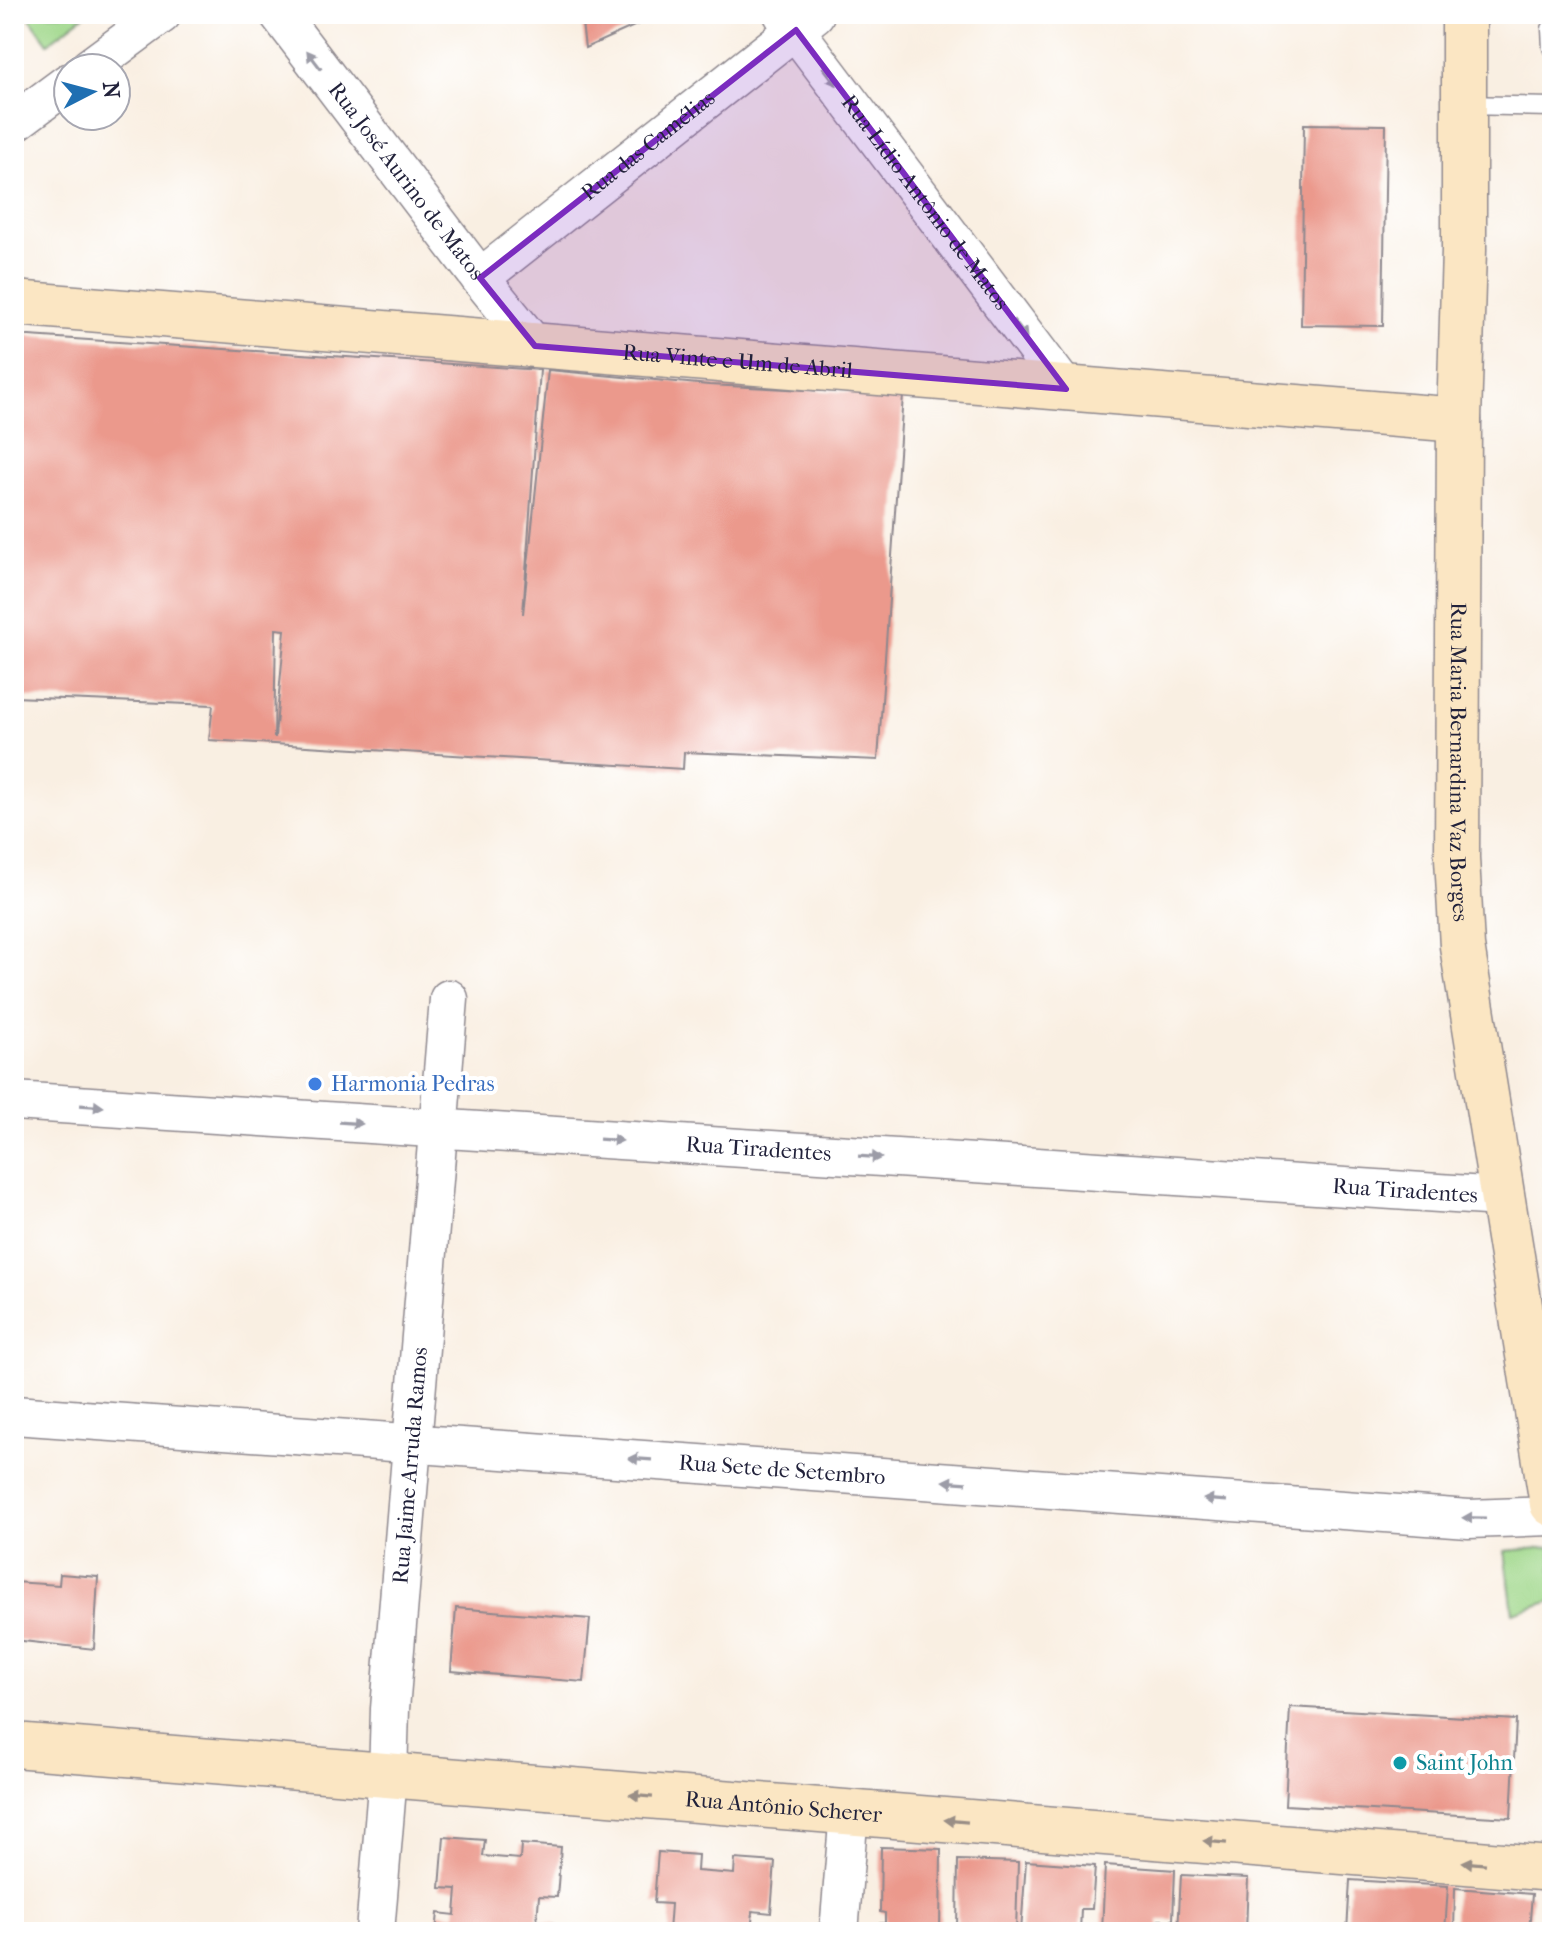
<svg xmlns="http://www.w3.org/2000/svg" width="1566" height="1946" font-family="'IM FELL French Canon',serif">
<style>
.green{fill:#9fd789;stroke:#607c62;stroke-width:2}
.building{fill:#eb998c;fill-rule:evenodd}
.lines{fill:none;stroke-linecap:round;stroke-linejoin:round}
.lane-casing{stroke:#8e888e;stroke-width:21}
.street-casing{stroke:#8e888e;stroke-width:41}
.secondary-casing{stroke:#8e888e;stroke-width:47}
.lane{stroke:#fff;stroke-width:18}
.street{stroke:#fff;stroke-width:38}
.secondary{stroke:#fbe6c3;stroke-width:44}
.oneway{fill:#9c9ca7}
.oneway2{fill:#998e86}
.marked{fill:#7b2cbf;fill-opacity:0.2;stroke:#7b2cbf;stroke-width:6;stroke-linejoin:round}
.shop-dot{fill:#3f7fe0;stroke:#fff;stroke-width:3}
.culture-dot{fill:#0f9aa8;stroke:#fff;stroke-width:3}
.labels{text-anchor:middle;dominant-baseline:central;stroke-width:8;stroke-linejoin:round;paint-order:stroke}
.street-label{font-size:22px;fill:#22223b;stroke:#fff}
.shop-label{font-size:22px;fill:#366cbe;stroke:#fff;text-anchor:start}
.culture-label{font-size:22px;fill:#0d838f;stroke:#fff;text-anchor:start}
</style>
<rect width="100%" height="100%" fill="#fff"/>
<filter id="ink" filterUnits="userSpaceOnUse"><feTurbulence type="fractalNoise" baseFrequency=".0125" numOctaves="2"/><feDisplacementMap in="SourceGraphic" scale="16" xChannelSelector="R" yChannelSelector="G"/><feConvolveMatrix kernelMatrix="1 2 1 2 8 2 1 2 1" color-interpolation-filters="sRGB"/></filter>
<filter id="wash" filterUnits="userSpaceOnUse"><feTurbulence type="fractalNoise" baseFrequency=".006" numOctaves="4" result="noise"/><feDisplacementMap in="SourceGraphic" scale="32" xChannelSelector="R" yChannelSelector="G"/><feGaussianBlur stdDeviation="1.8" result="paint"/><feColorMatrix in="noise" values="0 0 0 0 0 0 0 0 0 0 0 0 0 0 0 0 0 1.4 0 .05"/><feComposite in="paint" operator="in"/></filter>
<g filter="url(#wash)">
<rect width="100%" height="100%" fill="#f9efe2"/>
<!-- green -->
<g class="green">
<path d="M27 14H86L48 43Z"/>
<path d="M1552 1547V1601L1513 1613 1505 1551Z"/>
</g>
<g id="blocks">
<!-- building -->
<g class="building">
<path d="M581 14H661L585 48Z"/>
<path d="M1304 124 1386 125 1383 326 1301 325Z"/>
<path d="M14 335 540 370 523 614 548 370 709 385 903 395 878 760 684 752 683 769 209 740 213 705 14 697ZM276 629 285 630 275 737H274Z"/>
<path d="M60 1574 98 1577 94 1649 14 1640V1582L59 1585Z"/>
<path d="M456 1608 590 1619 584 1682 451 1671Z"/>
<path d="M1290 1707 1516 1720 1511 1818 1285 1805Z"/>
<path d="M444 1837 485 1840 483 1856 520 1859 521 1844 561 1847 557 1897 539 1896 537 1922 555 1923 554 1932H436L438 1913 455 1915 457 1889 440 1888Z"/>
<path d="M881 1847 941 1849 940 1932H876V1924L885 1923V1913L880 1912Z"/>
<path d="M658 1852 698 1855 697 1871 734 1874 735 1859 775 1862 771 1913 753 1911 751 1932H669L671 1904 654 1903Z"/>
<path d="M958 1860 1018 1862 1016 1932 957 1930Z"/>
<path d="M1026 1861 1095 1866 1092 1909H1081L1080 1932H1021Z"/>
<path d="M1105 1865 1175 1870 1173 1920H1159V1932H1102Z"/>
<path d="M1181 1875 1248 1878 1246 1932H1178Z"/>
<path d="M1350 1880 1448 1886 1445 1932H1347Z"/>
<path d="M1455 1888 1532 1894 1529 1932H1454Z"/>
</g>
</g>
</g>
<g filter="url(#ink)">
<use href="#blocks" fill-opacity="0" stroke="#8e888e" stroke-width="2"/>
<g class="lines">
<defs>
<g id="lane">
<path d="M1551 29 1552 48"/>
<path d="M1463 105 1552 107"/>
</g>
<g id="street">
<path id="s1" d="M279 14 480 278 535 346"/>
<path id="s2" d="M783 14 1066 389"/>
<path d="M89 68 162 14"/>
<path d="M14 123 68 83"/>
<path id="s3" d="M480 278 815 14"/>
<path id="s4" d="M14 1101 1501 1197"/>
<path id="s5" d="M14 1415 1469 1519 1552 1516"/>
<path id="s6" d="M375 1932 388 1775 390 1709 449 999"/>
<path d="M839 1932 849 1812"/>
</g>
<g id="secondary">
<path id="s7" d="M1464 14V250L1459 420 1457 858 1462 946 1552 1504"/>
<path id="s8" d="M14 303 1459 420"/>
<path id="s9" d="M14 1745 1552 1869"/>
</g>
</defs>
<!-- lane casing -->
<use href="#lane" class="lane-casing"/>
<!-- street casing -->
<use href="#street" class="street-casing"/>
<!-- secondary casing -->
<use href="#secondary" class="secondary-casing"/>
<!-- lane -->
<use href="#lane" class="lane"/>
<!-- street -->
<use href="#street" class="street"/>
<!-- secondary -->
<use href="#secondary" class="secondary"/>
</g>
<!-- one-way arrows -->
<defs><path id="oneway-solid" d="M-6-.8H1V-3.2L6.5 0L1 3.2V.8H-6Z" transform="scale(2)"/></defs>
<g class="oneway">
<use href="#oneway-solid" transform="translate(314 60) rotate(-127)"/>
<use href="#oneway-solid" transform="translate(830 76) rotate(53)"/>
<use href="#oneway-solid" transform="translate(1020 329) rotate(53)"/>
<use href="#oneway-solid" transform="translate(92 1106) rotate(4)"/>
<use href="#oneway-solid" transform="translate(351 1123) rotate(4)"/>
<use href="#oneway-solid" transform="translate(611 1140) rotate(4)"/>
<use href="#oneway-solid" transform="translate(870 1157) rotate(4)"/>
<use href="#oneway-solid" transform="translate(640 1459) rotate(-176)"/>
<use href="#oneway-solid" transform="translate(955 1482) rotate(-176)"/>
<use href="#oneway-solid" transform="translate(1215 1500) rotate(-176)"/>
<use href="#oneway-solid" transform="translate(1474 1518) rotate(-179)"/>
</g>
<g class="oneway2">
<use href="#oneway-solid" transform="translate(641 1796) rotate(-175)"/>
<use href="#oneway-solid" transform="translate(956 1821) rotate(-175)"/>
<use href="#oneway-solid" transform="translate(1215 1842) rotate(-175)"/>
<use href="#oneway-solid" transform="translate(1474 1863) rotate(-175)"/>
</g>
</g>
<!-- marked area -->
<path class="marked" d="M796 30 1066 389 535 346 480 278Z"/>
<!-- markers -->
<circle class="shop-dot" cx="315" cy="1084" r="8"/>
<circle class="culture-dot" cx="1400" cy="1763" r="8"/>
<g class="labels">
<!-- street labels -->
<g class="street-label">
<text stroke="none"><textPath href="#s3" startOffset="214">Rua das Camélias</textPath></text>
<text stroke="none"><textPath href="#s1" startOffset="210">Rua José Aurino de Matos</textPath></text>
<text stroke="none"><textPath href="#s2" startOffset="236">Rua Lídio Antônio de Matos</textPath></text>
<text stroke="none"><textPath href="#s8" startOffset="726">Rua Vinte e Um de Abril</textPath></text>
<text stroke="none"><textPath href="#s7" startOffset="748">Rua Maria Bernardina Vaz Borges</textPath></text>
<text stroke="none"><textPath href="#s4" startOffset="746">Rua Tiradentes</textPath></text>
<text stroke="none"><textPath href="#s4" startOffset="1394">Rua Tiradentes</textPath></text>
<text stroke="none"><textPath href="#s6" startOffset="468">Rua Jaime Arruda Ramos</textPath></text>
<text stroke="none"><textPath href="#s5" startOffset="770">Rua Sete de Setembro</textPath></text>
<text stroke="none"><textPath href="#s9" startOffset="772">Rua Antônio Scherer</textPath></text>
</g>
<!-- shop labels -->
<g class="shop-label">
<text x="331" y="1084">Harmonia Pedras</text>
</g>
<!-- culture labels -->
<g class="culture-label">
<text x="1416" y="1763">Saint John</text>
</g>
</g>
<!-- margin -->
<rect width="1566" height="1946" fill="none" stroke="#fff" stroke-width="48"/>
<!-- north arrow -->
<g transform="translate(92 92) rotate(84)"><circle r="38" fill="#ffffff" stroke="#a7a7b1" stroke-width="2"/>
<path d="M0-6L14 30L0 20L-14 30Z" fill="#1f6fb2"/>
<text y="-12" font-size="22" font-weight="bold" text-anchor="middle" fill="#22223b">N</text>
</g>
</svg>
